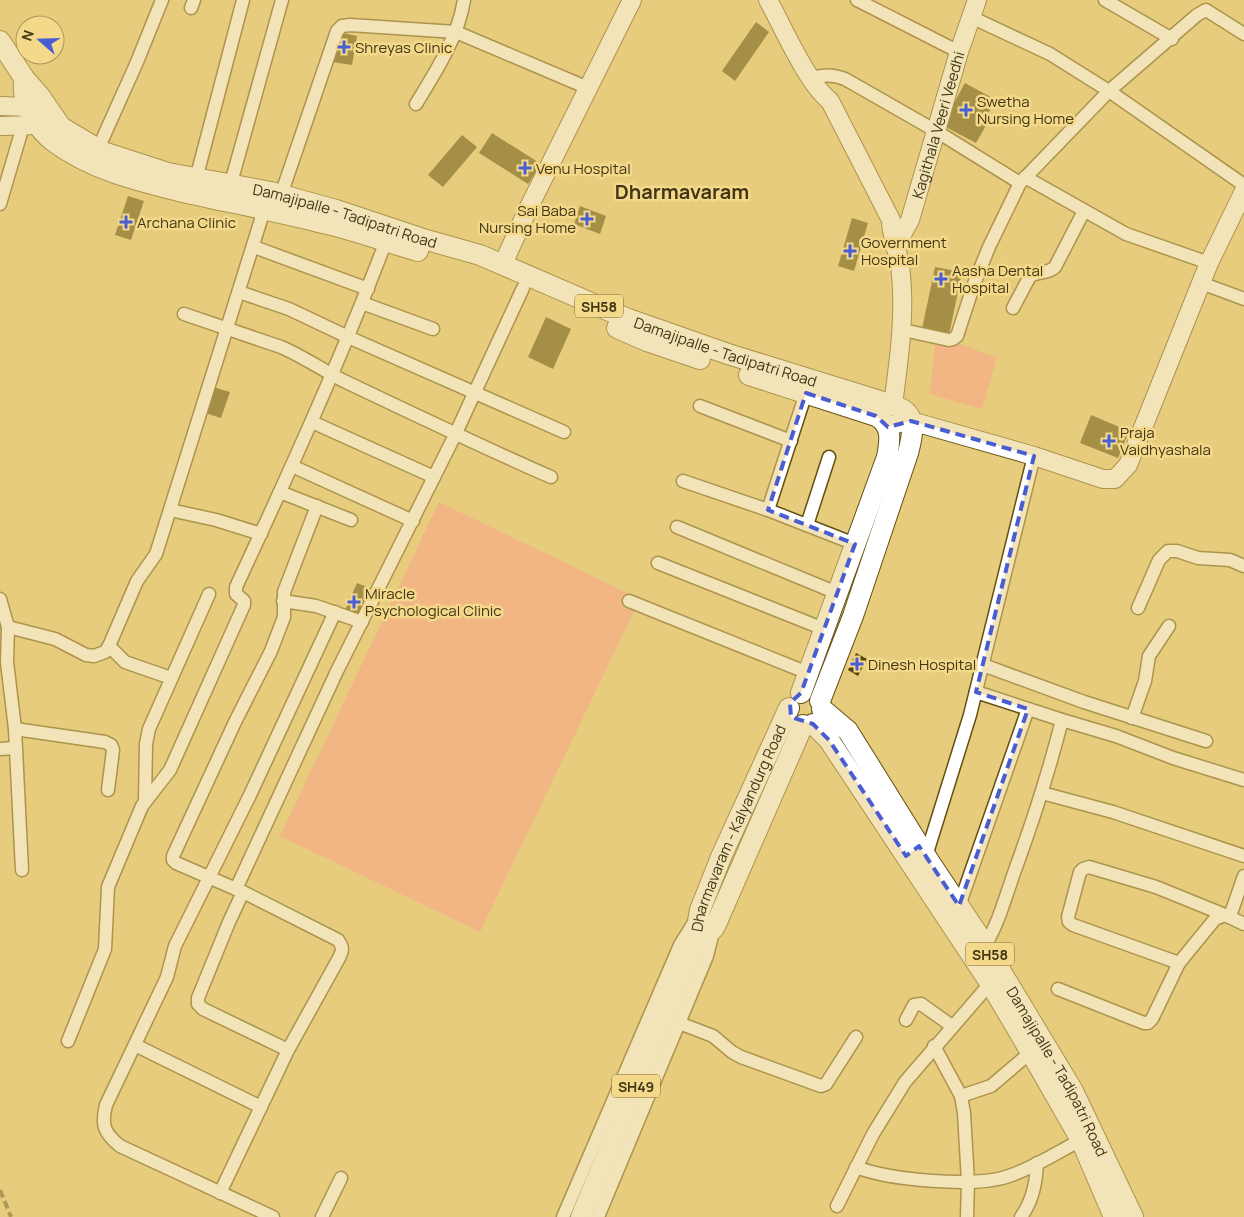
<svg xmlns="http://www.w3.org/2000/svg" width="1244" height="1217" font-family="Manrope,sans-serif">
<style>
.green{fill:#fc9b89}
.building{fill:#564400}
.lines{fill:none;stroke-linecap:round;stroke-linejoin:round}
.street-casing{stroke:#63500f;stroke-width:15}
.secondary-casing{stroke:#63500f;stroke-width:20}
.primary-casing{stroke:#63500f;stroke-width:22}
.street{stroke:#fff;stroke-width:12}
.secondary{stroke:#fff;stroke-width:18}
.primary{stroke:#fff;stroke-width:20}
.rail{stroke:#68592e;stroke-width:4;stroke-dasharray:8 4;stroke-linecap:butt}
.marked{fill:none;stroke:#495dd2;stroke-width:4;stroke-dasharray:10 6;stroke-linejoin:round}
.poi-dot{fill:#495dd2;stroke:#f4d98a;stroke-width:2}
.labels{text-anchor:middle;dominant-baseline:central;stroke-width:5;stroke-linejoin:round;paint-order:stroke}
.shield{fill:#f4d98a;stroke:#776738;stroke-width:1}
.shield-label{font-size:14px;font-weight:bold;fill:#413615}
.poi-label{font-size:15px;fill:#413615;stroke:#f4d98a;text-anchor:start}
.street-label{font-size:15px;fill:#413615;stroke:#f4d98a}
.district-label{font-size:20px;font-weight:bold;fill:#413615;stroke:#f4d98a}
</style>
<rect width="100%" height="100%" fill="#e7cc7d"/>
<!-- green -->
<g class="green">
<path d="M936 335 997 358 982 409 930 394Z"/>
<path d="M439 502 640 599 480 932 280 836Z"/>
</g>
<!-- building -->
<g class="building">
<path d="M756 22 769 32 735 81 722 71Z"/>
<path d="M338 32 357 36 352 65 332 62Z"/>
<path d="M965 83 996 100 987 115 991 117 976 143 942 125Z"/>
<path d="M492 133 541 164 528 184 479 153Z"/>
<path d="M462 135 477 147 443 187 428 175Z"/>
<path d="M128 196 144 201 131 240 115 235Z"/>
<path d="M580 206 606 216 600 234 574 224Z"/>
<path d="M852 218 868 223 854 271 838 266Z"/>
<path d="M935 267 962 272 949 335 922 329Z"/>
<path d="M546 317 571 329 553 369 528 357Z"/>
<path d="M213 387 230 392 221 418 205 413Z"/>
<path d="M1091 415 1129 431 1118 458 1080 443Z"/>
<path d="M357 583 370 588 358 616 345 610Z"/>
<path d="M856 653 867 659 858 676 848 670Z"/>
</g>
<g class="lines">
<defs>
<g id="street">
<path d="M857 0 959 52"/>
<path d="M1105 0 1172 39"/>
<path d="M191 8 194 0"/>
<path d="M971 17 1050 54 1109 91 1244 185"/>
<path d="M810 78C823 75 832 74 845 79L936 131 1020 183 1109 91 1197 15 1206 10 1244 34"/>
<path d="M416 104C436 71 458 38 464 0"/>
<path d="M98 149 137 62 162 0"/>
<path d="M1025 177 1126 234 1209 263"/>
<path d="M196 179 243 0"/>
<path d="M229 190 282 0"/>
<path d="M281 195 337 31 342 26 350 25 456 32 588 88"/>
<path d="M0 204 23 126"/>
<path d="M254 247 368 289"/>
<path d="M1201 283 1244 299"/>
<path d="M239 292 289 309 348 337 564 432"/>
<path d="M362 303 433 329"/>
<path d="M1013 308 1030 276C1038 271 1048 274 1055 267L1084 211"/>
<path d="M184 314 281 347C302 356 321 369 342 380 411 413 480 446 551 477"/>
<path d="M903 330 949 340 953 339 957 336 974 284 989 247 1020 183"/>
<path d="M700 406 791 441"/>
<path d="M312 422 434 477"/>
<path d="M292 466 413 521"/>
<path d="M683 481 768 510 855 544"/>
<path d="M280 492 351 520"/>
<path d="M170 510 216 520 261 534"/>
<path d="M768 510 806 393"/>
<path d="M807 525 829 457"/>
<path d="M677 527 837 593"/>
<path d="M658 563 824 629"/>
<path d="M0 599 8 627 55 639 86 655 94 656 105 652 109 646 137 581 156 554 264 210"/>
<path d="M283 601 316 606 362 622"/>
<path d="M629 601 808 673"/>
<path d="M1138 608 1159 560 1168 551H1177L1198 558 1230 560 1244 566"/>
<path d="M8 627 7 662 15 729 22 870"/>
<path d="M109 646 125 662 171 678"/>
<path d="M983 665 1084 702 1206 741"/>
<path d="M976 692 1062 720"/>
<path d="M1132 718 1145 681 1149 656 1169 626"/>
<path d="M15 729 105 742 111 745 113 750 108 790"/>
<path d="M0 749 15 748"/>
<path d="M1042 793 1113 812 1244 856"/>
<path d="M145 801 146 744 149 729 209 594"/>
<path d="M926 856 970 715 1034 456"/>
<path d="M236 889 337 671 455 435 523 288"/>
<path d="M243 892 229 922 198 998V1004L203 1009 288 1050"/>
<path d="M959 906 1028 709"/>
<path d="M1230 916 1244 876"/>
<path d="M985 945C999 923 1006 895 1015 870 1033 821 1049 771 1062 720L1116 736 1173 758 1244 780"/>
<path d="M1179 963 1073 925 1069 922 1068 917 1080 872 1083 869 1089 867 1156 887 1225 915"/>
<path d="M1058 989 1144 1023H1148L1152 1019 1179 963 1215 919 1225 915 1244 924"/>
<path d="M906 1020 914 1005 921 1004 952 1026"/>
<path d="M679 1023 713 1036 732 1052 741 1057 821 1086 826 1084 856 1037"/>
<path d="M68 1041 105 949 108 887 142 806 170 770 244 605V601L236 594V587C289 473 341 359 386 241"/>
<path d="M135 1045 261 1107"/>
<path d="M934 1046 961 1096 964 1113 968 1182 967 1217"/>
<path d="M961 1096 991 1086 1031 1052"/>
<path d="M856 1167C889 1180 975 1188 1009 1176 1033 1168 1058 1152 1081 1140"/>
<path d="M220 1193 288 1050 339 958C343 950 343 947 338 940L243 892 176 863 173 860V856L235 722 271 651 284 617V592L317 506"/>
<path d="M837 1206 873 1134 905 1082 994 979"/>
<path d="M273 1217 120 1146C104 1133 101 1125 106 1105L167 977 175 946 250 795 335 612"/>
<path d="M322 1217 341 1178"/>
<path d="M563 1217 680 945 695 921"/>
<path d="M598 1217 707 956 713 932"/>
<path d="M1021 1217C1033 1200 1036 1183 1037 1163"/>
</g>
<g id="secondary">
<path d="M768 0C783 27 807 83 830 101L891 220C891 236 898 250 900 266 906 312 899 359 893 405"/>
<path d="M0 106 28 107 39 103"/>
<path d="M0 126 38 125 50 122"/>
<path id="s1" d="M895 247 910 220 959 52 977 0"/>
<path d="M503 264 527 211 632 0"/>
<path d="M888 427 902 422 911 421 1034 456 1103 479H1115L1128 465 1209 263 1244 191"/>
</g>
<g id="primary">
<path id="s2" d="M0 41 24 78 39 95 61 127 103 152 168 173 271 192 336 210 420 238 480 255 628 319 728 354 893 405C897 407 904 409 907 413 916 423 911 442 908 453L853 616 820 701"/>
<path d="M24 78C24 84 23 91 25 97 27 112 40 131 53 141 90 169 135 180 179 191 227 202 276 211 323 223 355 230 386 242 418 251"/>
<path d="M617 328 647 341 700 359"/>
<path d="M749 375 876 416C893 425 890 441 887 457L801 693"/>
<path id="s3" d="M822 709 848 731 929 861 985 945 1073 1091 1133 1217"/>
<path d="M813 724 829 740 990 983 1026 1044 1081 1140 1114 1217"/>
<path d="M693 949 714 928 717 922 803 725"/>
<path id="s4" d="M581 1217 693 949 700 910 721 857 789 708"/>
</g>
</defs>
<!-- street casing -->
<use href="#street" class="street-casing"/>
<!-- secondary casing -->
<use href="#secondary" class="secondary-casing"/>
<!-- primary casing -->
<use href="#primary" class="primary-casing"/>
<!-- street -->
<use href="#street" class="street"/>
<!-- secondary -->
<use href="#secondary" class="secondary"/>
<!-- primary -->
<use href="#primary" class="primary"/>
<!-- rail -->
<path class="rail" d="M0 1190 11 1217"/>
</g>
<!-- marked area -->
<path d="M0 0H1244V1217H0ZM806 393 876 416 888 427 911 421 1034 456 976 692 1028 709 959 906 919 846 906 856 829 740 813 724 791 717 790 703 801 693 855 544 768 510Z" fill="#e7cc7d" fill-opacity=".55" fill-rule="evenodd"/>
<path class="marked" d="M806 393 876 416 888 427 911 421 1034 456 976 692 1028 709 959 906 919 846 906 856 829 740 813 724 791 717 790 703 801 693 855 544 768 510Z"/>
<!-- markers -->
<g class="poi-dot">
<path d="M341.5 39.5h5v5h5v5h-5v5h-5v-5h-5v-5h5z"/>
<path d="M963.5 102.5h5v5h5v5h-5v5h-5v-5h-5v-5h5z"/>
<path d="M522.5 160.5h5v5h5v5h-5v5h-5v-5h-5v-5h5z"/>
<path d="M584.5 211.5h5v5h5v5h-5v5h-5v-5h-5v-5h5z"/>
<path d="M123.5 214.5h5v5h5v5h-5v5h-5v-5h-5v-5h5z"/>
<path d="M847.5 243.5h5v5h5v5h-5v5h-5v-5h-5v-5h5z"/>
<path d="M938.5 271.5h5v5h5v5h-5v5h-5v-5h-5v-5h5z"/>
<path d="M1106.5 433.5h5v5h5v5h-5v5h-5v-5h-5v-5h5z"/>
<path d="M351.5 594.5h5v5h5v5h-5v5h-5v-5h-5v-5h5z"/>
<path d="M854.5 656.5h5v5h5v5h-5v5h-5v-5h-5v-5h5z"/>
</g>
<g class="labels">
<!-- shield labels -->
<g class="shield">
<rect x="575" y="294.5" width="48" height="23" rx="4"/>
<rect x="966" y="942.5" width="48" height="23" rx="4"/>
<rect x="612" y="1074.5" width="48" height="23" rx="4"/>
</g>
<g class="shield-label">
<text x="599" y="306">SH58</text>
<text x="990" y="954">SH58</text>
<text x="636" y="1086">SH49</text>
</g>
<!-- poi labels -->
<g class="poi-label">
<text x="355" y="47">Shreyas Clinic</text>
<text x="977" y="101">Swetha<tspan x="977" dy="17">Nursing Home</tspan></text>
<text x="536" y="168">Venu Hospital</text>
<text x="576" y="210" text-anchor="end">Sai Baba<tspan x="576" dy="17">Nursing Home</tspan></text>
<text x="137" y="222">Archana Clinic</text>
<text x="861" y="242">Government<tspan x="861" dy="17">Hospital</tspan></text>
<text x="952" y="270">Aasha Dental<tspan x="952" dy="17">Hospital</tspan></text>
<text x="1120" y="432">Praja<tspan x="1120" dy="17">Vaidhyashala</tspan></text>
<text x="365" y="593">Miracle<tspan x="365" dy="17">Psychological Clinic</tspan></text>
<text x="868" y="664">Dinesh Hospital</text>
</g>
<!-- street labels -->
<g class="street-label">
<text stroke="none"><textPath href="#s1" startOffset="130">Kagithala Veeri Veedhi</textPath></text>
<text stroke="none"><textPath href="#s2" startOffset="405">Damajipalle - Tadipatri Road</textPath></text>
<text stroke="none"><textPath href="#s2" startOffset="810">Damajipalle - Tadipatri Road</textPath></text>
<text stroke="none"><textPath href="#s4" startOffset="420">Dharmavaram - Kalyandurg Road</textPath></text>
<text stroke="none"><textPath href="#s3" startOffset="434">Damajipalle - Tadipatri Road</textPath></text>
</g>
<!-- district labels -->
<g class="district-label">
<text x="682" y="191">Dharmavaram</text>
</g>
</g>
<!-- north arrow -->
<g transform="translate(40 40) rotate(290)"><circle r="24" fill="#f4d98a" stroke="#ac985b"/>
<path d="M0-4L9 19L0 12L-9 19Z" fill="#495dd2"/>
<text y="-8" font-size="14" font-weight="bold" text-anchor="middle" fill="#413615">N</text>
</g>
</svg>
